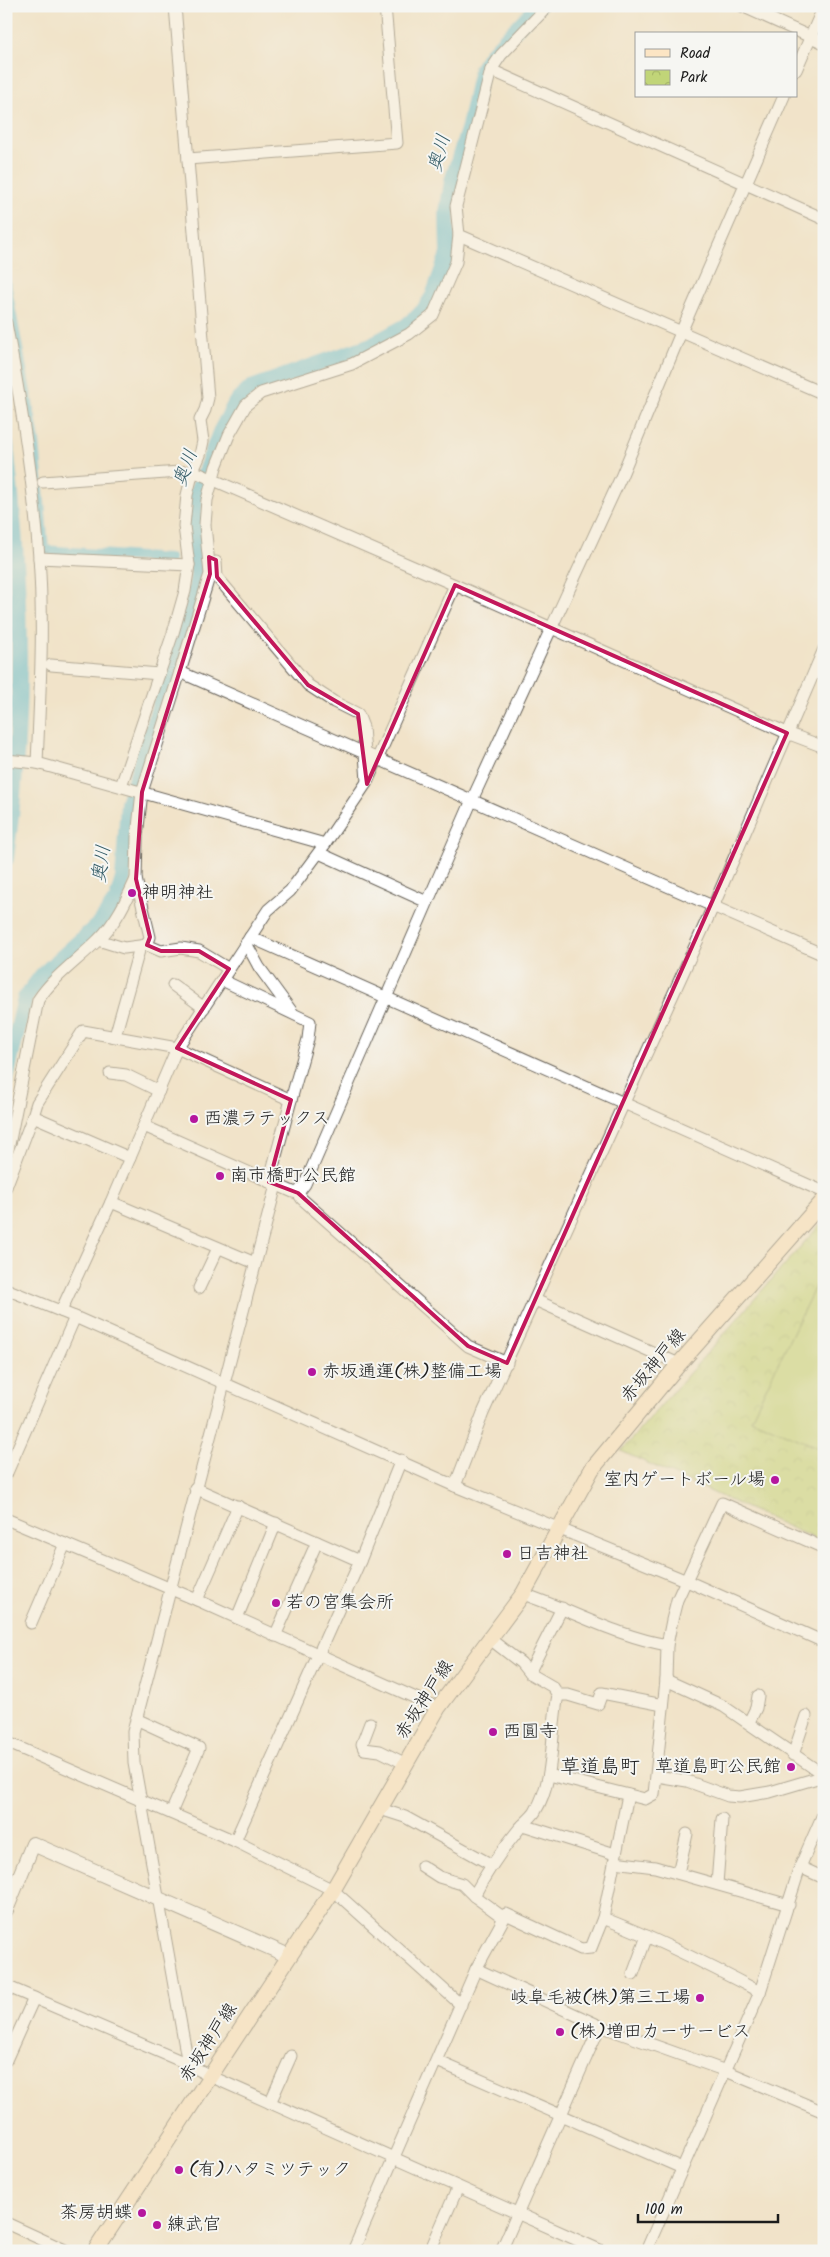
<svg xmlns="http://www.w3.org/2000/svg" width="830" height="2257" font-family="Kalam,'Klee One',sans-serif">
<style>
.park{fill:url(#park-crowns);stroke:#6e784a}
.pitch{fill:#c1d578;stroke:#6e784a}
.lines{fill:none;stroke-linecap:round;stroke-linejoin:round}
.canal{stroke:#59bcd8;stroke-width:10}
.river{stroke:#59bcd8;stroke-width:16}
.minor-casing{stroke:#676259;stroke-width:13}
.tertiary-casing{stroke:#676259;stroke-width:16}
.secondary-casing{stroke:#676259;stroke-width:17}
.minor{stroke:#fff;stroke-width:11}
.tertiary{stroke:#fff;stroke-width:14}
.secondary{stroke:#fce5c4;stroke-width:15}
.marked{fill:none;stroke:#c2185b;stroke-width:4;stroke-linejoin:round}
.poi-dot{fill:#b5179e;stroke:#f6f6f2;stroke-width:2}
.labels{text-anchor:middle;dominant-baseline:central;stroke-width:4;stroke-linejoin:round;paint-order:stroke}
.poi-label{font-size:18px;fill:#1c1c1c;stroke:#f6f6f2;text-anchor:start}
.street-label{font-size:18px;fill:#1c1c1c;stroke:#f6f6f2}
.water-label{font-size:19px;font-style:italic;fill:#345c67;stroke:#f6f6f2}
.quarter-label{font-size:20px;fill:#1c1c1c;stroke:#f6f6f2}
</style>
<defs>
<pattern id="park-crowns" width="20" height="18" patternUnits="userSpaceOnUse" patternTransform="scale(1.25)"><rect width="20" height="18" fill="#c1d578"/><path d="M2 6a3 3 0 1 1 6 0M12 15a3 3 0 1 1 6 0" fill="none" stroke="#a5b667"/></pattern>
</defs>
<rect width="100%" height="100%" fill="#f6f6f2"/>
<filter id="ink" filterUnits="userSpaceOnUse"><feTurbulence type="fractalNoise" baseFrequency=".02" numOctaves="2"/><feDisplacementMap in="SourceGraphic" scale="10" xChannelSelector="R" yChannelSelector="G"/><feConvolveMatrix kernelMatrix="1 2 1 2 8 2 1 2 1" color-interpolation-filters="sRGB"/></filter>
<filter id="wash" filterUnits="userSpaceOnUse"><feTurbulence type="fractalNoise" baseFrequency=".0096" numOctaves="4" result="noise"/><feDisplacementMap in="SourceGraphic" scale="20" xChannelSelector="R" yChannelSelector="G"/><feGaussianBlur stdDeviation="1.12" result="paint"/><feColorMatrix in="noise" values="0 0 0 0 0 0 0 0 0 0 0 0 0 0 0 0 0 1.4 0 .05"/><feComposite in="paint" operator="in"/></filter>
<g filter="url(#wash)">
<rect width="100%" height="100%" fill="#f1e3c9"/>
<!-- park -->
<path class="park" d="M824 1220V1543L621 1451Z"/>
<!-- pitch -->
<path class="pitch" d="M824 1268V1450L751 1419Z"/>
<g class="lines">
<!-- canal -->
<path class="canal" d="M6 283 35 440 44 550 170 559"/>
<!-- river -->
<g class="river">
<path d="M6 445C22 585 25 718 6 859"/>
<path d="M6 1079 25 998 42 975 100 923 117 899 123 878 128 802 193 604 198 575 194 535 195 497 220 432 236 402 251 388 371 345 406 326 423 311 433 296 448 254 447 212 452 181 469 126 481 69 491 54 538 6"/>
</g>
</g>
</g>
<g filter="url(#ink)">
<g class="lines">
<defs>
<g id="minor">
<path d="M548 6 501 55 491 70 456 206 459 235 824 394"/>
<path d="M742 6 824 43"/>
<path d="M491 70 824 219"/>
<path d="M796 70 824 6"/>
<path d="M188 159 397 143 385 6"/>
<path d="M459 235 456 262 433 315 409 334 352 364 261 393 246 405 229 435 216 467 207 500 205 525 210 574 180 672 824 955"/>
<path d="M6 323C21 401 33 479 39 557 44 625 40 695 37 763"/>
<path d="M43 482 193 471 455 585 787 733 824 747"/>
<path d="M39 558 189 565"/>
<path d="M216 562 217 577 308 685 334 702 358 714 363 727 367 781"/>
<path d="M51 665 159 674"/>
<path d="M6 760 37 763 325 844"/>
<path d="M121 786 173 633 185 591 189 565 184 526 187 495 193 471 200 455 203 441 200 420 205 410 208 398 175 6"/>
<path d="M319 853 427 902"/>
<path d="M136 879 137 836 142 792 180 672"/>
<path d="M250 937 824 1192"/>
<path d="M246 943 259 967 292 1012"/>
<path d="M147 945 161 951 181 948 199 951 229 969"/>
<path d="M222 980 310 1022 308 1039 291 1100"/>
<path d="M173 985 204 1008"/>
<path d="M115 1036 140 947"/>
<path d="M110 1073 126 1075 159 1091"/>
<path d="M33 1116 37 1103 83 1031 177 1048 291 1100 269 1182"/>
<path d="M144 1126 293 1192 298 1193 302 1199 468 1346 507 1363"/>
<path d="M6 1160 38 1000C54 976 77 961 98 940 116 923 126 901 136 879L150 937 147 945 124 948 98 940"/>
<path d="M6 1187 33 1116 130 1158"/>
<path d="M298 1193 305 1184 472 800 621 477 682 330 784 96"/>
<path d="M111 1202 255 1263"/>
<path d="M199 1288 218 1248"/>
<path d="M6 1289 75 1317 455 1486 687 1581 824 1642"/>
<path d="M535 1300 679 1364"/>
<path d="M61 1311 111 1202 177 1048 268 910 290 891 325 844 367 782 455 585"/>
<path d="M6 1475 75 1317"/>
<path d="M455 1486 483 1413 716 900 824 649"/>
<path d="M195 1488 360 1561"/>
<path d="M6 1519 197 1600 438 1708"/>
<path d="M523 1594C571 1610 616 1636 667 1645"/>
<path d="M197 1600 238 1506"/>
<path d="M237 1618 276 1523"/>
<path d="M31 1623 65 1544"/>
<path d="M275 1636 317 1542"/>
<path d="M529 1673 562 1608"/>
<path d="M666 1680 723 1706 824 1775"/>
<path d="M558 1695H568L598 1704 602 1693 663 1705"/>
<path d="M136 1719 199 1748 171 1813"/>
<path d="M749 1722 756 1708 758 1696"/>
<path d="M370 1723 362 1744 364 1749 380 1751 406 1764"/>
<path d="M6 1742 235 1841 333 1890 461 2005"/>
<path d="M793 1755 806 1716"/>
<path d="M549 1775 645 1799 654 1794 666 1680 667 1645 672 1620 677 1600 722 1503 824 1548"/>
<path d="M657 1776 687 1781 728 1796 740 1797 770 1792 824 1776"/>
<path d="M380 1809 405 1817 492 1865"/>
<path d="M523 1825 615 1854"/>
<path d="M235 1841 360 1561 401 1460"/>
<path d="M614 1862 655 1867 789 1905"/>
<path d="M800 1867 824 1878"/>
<path d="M678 1873 687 1834"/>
<path d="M717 1884 722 1819"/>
<path d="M474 1896C486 1872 502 1850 519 1829 524 1823 531 1818 535 1812 556 1777 550 1733 558 1695L553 1687 529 1673 521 1663 490 1639"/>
<path d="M504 1918 506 1914 581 1949 591 1948 603 1918 628 1795"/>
<path d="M603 1918C657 1939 709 1965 760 1992"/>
<path d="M476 1969 600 2026"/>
<path d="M633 1974 647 1936"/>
<path d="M6 1986 188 2064 210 2076 602 2251"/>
<path d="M6 2060 34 1998"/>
<path d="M437 2061 682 2168"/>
<path d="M188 2064 134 1763 133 1732 276 1185"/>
<path d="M270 2103 291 2056"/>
<path d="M6 2223 67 2251"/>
<path d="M353 2251 476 1969 504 1918 474 1896 462 1884 439 1877 422 1866"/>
<path d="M430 2251 458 2187"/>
<path d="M501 2251 600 2026 726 2071 824 2112"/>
<path d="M646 2251 760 1992 800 1867 824 1812"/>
</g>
<path id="tertiary" d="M6 1910 33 1844 289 1956"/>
<path id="secondary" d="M95 2251 333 1890 438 1708 523 1594 592 1469 679 1364 824 1200"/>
</defs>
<!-- minor casing -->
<use href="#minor" class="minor-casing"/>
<!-- tertiary casing -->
<use href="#tertiary" class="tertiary-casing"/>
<!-- secondary casing -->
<use href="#secondary" class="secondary-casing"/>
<!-- minor -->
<use href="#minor" class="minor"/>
<!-- tertiary -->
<use href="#tertiary" class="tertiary"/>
<!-- secondary -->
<use href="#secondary" class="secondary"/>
</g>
</g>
<!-- marked area -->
<path d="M0 0H830V2257H0ZM209 557 216 560 217 577 308 685 358 714 367 784 455 585 787 733 507 1363 468 1346 298 1193 269 1182 291 1100 177 1048 229 969 199 951H161L147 945 150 937 136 879 142 792 210 574Z" fill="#f1e3c9" fill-opacity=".55" fill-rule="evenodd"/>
<path class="marked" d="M209 557 216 560 217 577 308 685 358 714 367 784 455 585 787 733 507 1363 468 1346 298 1193 269 1182 291 1100 177 1048 229 969 199 951H161L147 945 150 937 136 879 142 792 210 574Z"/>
<!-- markers -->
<g class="poi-dot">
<circle cx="132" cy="893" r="5"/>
<circle cx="194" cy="1119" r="5"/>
<circle cx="220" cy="1176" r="5"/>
<circle cx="312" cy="1372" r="5"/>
<circle cx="775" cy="1480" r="5"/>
<circle cx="507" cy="1554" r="5"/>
<circle cx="276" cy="1603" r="5"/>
<circle cx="493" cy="1732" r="5"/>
<circle cx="791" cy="1767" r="5"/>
<circle cx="700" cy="1998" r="5"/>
<circle cx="560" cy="2032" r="5"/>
<circle cx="179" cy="2170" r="5"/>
<circle cx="142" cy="2213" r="5"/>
<circle cx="157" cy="2225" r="5"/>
</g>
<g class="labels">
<!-- poi labels -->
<g class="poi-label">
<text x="142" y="893">神明神社</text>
<text x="204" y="1119">西濃ラテックス</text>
<text x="230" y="1176">南市橋町公民館</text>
<text x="322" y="1372">赤坂通運(株)整備工場</text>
<text x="765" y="1480" text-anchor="end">室内ゲートボール場</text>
<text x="517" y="1554">日吉神社</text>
<text x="286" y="1603">若の宮集会所</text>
<text x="503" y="1732">西圓寺</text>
<text x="781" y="1767" text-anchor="end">草道島町公民館</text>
<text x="690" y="1998" text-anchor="end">岐阜毛被(株)第三工場</text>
<text x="570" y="2032">(株)増田カーサービス</text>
<text x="189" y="2170">(有)ハタミツテック</text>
<text x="132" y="2213" text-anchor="end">茶房胡蝶</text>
<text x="167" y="2225">練武官</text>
</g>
<!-- street labels -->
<g class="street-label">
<text transform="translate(654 1366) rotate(-50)">赤坂神戸線</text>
<text transform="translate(425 1700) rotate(-57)">赤坂神戸線</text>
<text transform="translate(209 2043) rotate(-57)">赤坂神戸線</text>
</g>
<!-- water labels -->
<g class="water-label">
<text transform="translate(440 153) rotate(-74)">奥川</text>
<text transform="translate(186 468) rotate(-70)">奥川</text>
<text transform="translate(102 864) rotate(-82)">奥川</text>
</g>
<!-- quarter labels -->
<g class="quarter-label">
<text x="600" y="1768">草道島町</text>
</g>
</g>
<!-- margin -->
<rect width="830" height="2257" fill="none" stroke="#f6f6f2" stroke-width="25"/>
<!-- legend -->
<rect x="635" y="32" width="162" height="65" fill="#f6f6f2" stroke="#9f9f9c"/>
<rect x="645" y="49" width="25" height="8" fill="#fce5c4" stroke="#9f9f9c"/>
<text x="680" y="58" font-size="15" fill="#1c1c1c">Road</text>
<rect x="645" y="70" width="25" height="15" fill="url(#park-crowns)" stroke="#9f9f9c"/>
<text x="680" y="82" font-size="15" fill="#1c1c1c">Park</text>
<!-- scale -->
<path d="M638 2214v8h140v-8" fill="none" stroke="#1c1c1c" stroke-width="2.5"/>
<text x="645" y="2214" font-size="15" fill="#1c1c1c" stroke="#f6f6f2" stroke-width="4" paint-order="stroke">100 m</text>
</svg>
